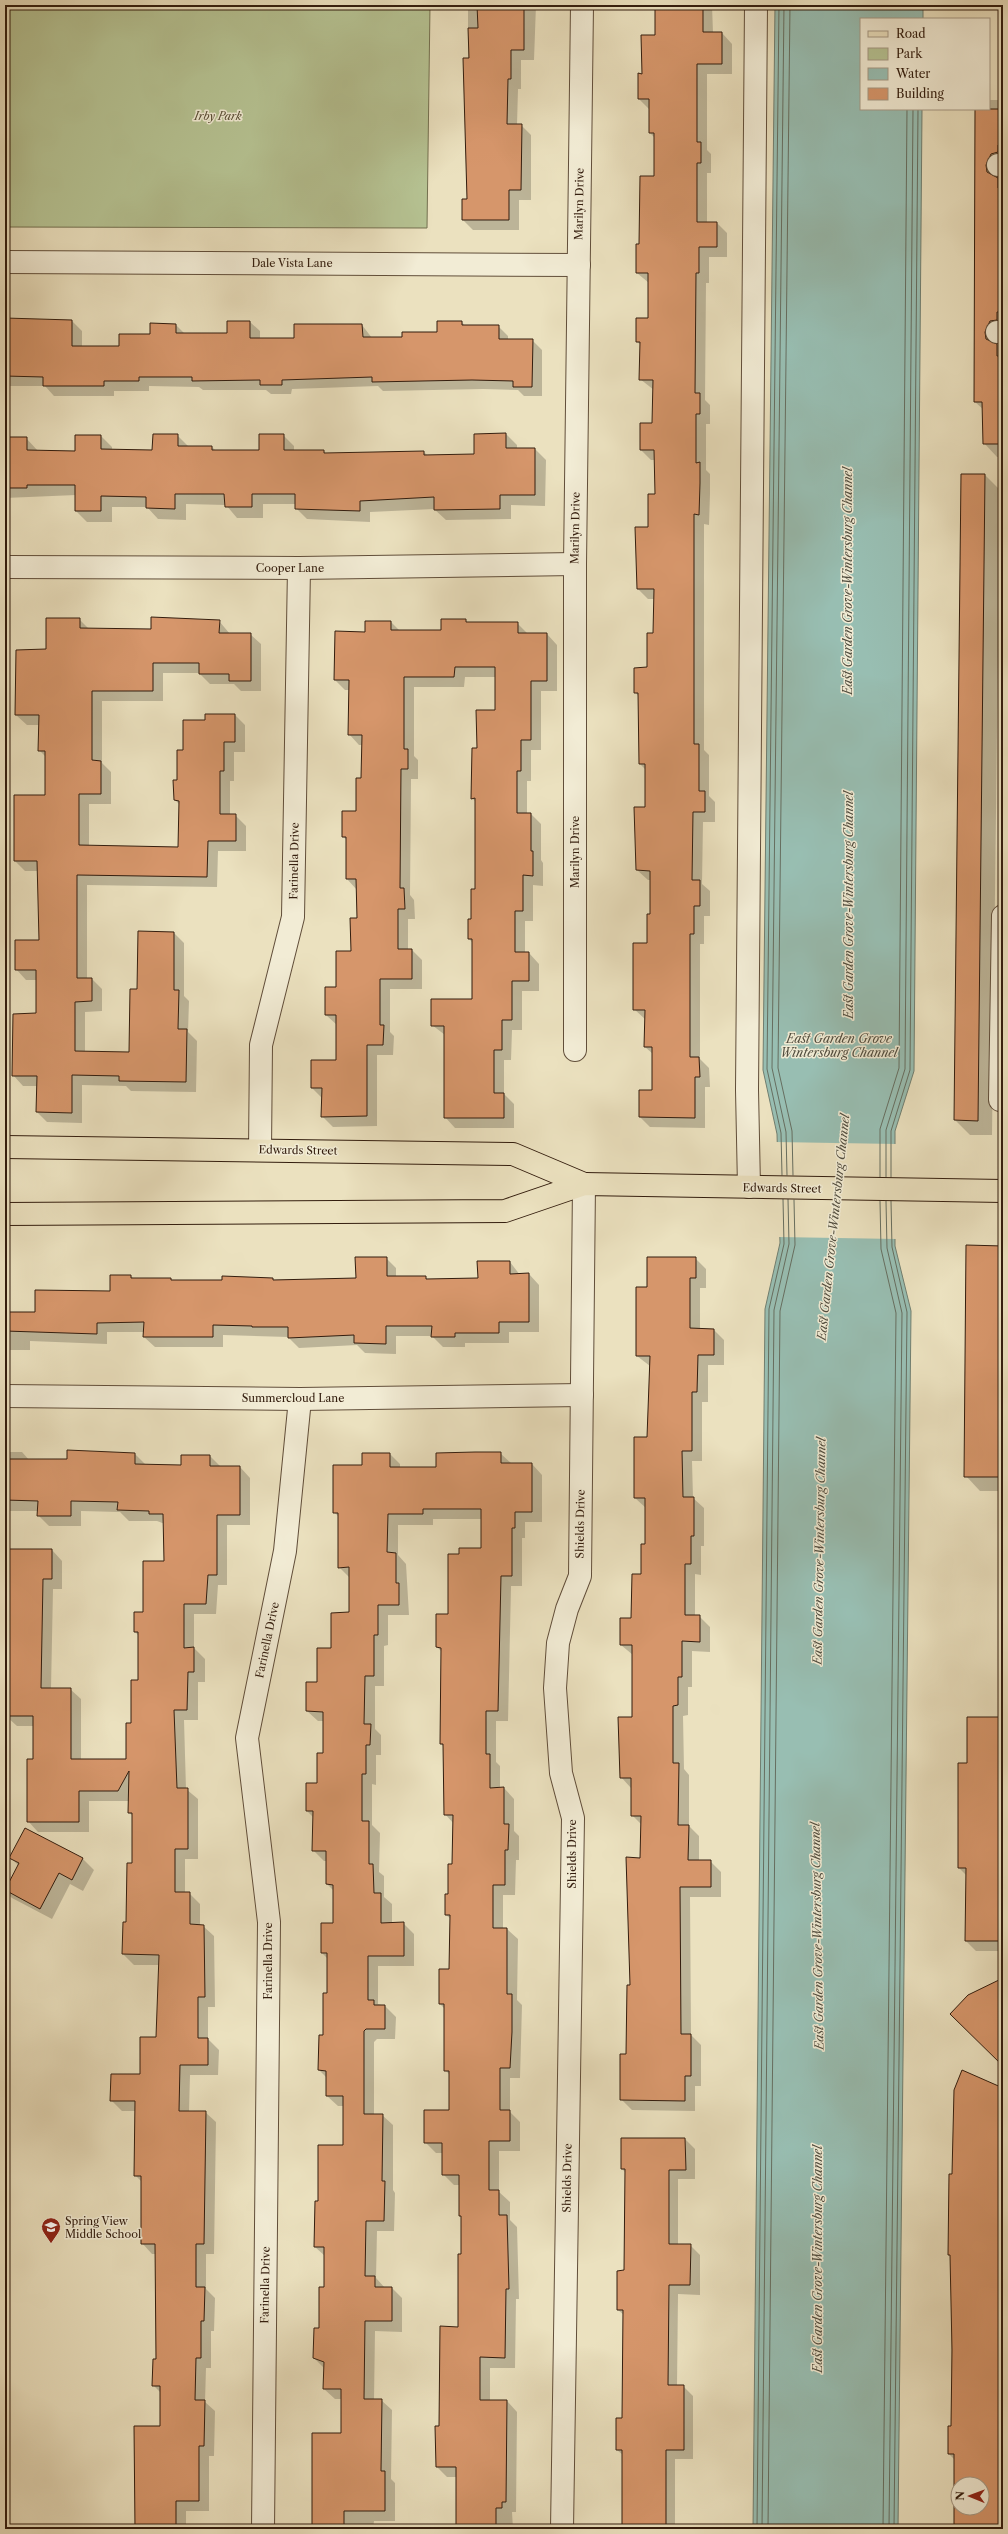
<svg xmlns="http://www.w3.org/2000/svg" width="1008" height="2534" font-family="'Libre Caslon Text',serif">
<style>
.green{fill:#b6c393;stroke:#747050}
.water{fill:#98beb2;stroke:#707e70}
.pier{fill:#ebe1bf}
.shadow{fill:#0003;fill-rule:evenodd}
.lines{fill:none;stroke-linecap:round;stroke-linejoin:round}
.shore{stroke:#666e60;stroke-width:1}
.building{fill:#d6966b;stroke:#331d0e;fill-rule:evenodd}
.minor-casing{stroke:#614e3a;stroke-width:24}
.major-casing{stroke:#331d0e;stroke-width:24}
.minor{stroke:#f2ecd5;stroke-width:22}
.major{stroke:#ebe1bf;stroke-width:22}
.labels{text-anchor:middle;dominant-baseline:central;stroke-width:3;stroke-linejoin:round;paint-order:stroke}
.park-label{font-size:11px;font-style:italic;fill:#5a4f36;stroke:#f2ecd5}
.street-label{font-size:11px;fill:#331d0e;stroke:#f2ecd5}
.poi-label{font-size:11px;fill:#331d0e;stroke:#f2ecd5;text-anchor:start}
.water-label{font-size:12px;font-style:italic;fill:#514d3f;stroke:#f2ecd5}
</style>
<rect width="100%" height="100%" fill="#ebe1bf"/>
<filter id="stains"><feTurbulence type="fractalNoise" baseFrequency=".005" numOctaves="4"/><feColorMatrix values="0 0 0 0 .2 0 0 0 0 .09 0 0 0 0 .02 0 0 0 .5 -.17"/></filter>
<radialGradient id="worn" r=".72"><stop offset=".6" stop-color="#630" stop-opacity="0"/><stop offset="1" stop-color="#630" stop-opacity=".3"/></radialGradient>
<!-- green -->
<path class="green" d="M5 5H430L427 228 5 227Z"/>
<!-- water -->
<path class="water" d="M775 5H923V19H861V109H922L914 1071 895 1131V1246L911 1311 898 2529H753L765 1309 780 1243 777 1134 763 1070Z"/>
<!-- pier -->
<path class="pier" d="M775 1142 897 1144V1239L778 1237Z"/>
<!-- shadow -->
<g class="shadow">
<path d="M468 5H536L534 60H521V89H518L517 125H521L531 135V200H519V230H473L463 220 468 200Z"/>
<path d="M655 5H712L713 33H722L732 44V74H707V150L711 154V173H707V223H717L727 233V257H709V283H706L705 400 710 405V424H706V470L710 474V494L709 525 704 524V750L709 755V796L715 802V822H703L702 884 710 891V916H704V944H700V1059L709 1068 710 1087H705V1128L650 1127 640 1117 653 1091V1054L645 1047 646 1020 634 1009 648 944 651 915V880H648L637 870 646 808V770L640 764 639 697 635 692 648 668 654 634 655 599H648L638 589 656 495 655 460H651L641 450 653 424 654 390 640 379 641 345 637 342 649 319V283L637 273 640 245 655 177V138L650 133V110L639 99 643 74 656 36Z"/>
<path d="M989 100H1003V170L1000 173V178H1003V336L997 345H1003V457H997L984 443V410L975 402 976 109H989Z"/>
<path d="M5 319 72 321 82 331V347H120L176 325 185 334H228L250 322 260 331V339H295L362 325 372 338H403L438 333 462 322 465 326H498L508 336V340H532L542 350V396H524L518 390 483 389 383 391 378 386 292 389 291 394H271L266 390H203L199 387 149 386V391H114V396H54L45 386H5Z"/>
<path d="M506 434 517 445V449H535L546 460 545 506 511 505V519L446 520 434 509 370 512V522L307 519 296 508V504H263V518H237L226 505 186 504V520L158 519 147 507H112V522H87L76 511V495L5 498V438H26L38 451 76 452 101 436 112 447V450L153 451 177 435 188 446 212 447 216 451H260L283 435 294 446V451H324L326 454 424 452 428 456 475 455Z"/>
<path d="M985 475 1000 490 992 1135H970L955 1120Z"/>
<path d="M79 619 89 629 152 630 219 621 230 634H250L261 644V691H241L234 684H210L199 673H163V701H102V763L111 772V804H89V847L179 848 180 805 175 800 184 751 206 721 235 715 245 725V752H234V781H230V815H235L246 826V851H218L217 887 87 885V979H92L102 989V1011L85 1012V1052L130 1053 138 990 174 933 184 943V996L189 1001 188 1032 197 1041 196 1092 131 1091 126 1086 82 1085V1123L47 1122 37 1112V1086H23L13 1075 37 1014V980H26L16 969 40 941 38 871H25L15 861 46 796V757L39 750 40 725H27L16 715 47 650Z"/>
<path d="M465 620 468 623H517L528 634H547L557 645V691H541V750H531V781H527V814H531L541 824V860L543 863V886L533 885V921H525V953H529L539 964V991H522V1030H512L511 1060H504V1094L514 1104V1128H455L445 1117V1035L432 1025 473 1000V943L469 939 476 890V802L472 798 478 749 496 711V677H465L464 687H414V756L418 760V779H411L410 895 414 900 415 919H408V950H412L422 960V989H390V1032L394 1036 393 1055H377V1126L333 1127 322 1116V1098L312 1088 337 1061V1025L326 1015 352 952 358 919 357 890 347 879V840L343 837 357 812 362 779 363 745H359L349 734V690H345L335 680 366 633 391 622 400 631H442Z"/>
<path d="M1003 1247V1491H980L966 1476Z"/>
<path d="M386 1258 396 1268V1277H425L428 1280 479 1279 510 1262 520 1275 529 1274 539 1285V1332H509V1343H465V1347H443L432 1336H396V1354L365 1353 357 1345 299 1348 288 1337 223 1335V1347H155L144 1337V1332H107V1344L30 1341V1350H5V1281L6 1313H36L111 1292 131 1276 134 1279H170L173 1281 357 1279Z"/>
<path d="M695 1258 706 1269V1288H700V1330H714L724 1340V1365H708V1402H702V1461H692L693 1498 704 1508V1546H701V1575L695 1574V1616H699L710 1627V1652L692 1651V1687H688V1715L683 1716 684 1769 689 1775V1826L699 1836V1861H710L721 1872V1897H690L691 2035 701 2045V2086H695V2111L632 2110 621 2099 627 2055 642 1825 632 1815 631 1788 621 1777 633 1718V1655L621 1645 632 1619 642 1575 646 1545V1508L635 1498 648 1438 650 1366 637 1356 648 1288Z"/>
<path d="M68 1451 135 1454 145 1464 182 1466 210 1456 220 1466 240 1467 250 1478V1525H227V1585H218L216 1614H194V1648L205 1659V1682H198V1720H184L186 1789 198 1799V1859H185V1893H189L200 1904V1926H203L214 1936 215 2007H208V2039L219 2050 218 2075H190L189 2112H205L216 2122 214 2254H206V2289L215 2298 214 2331H211V2368H206L205 2402 215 2411 214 2456H209V2511H186V2529H136L161 2427V2393L153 2385 157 2360 156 2254H152L142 2243V2182L135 2175 136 2111H122L111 2100 141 2075 157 2038 160 1965H134L123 1954 124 1923H127L133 1864V1816L129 1813V1801H89V1832H38L28 1821 34 1760V1726H17L6 1716 5 1550H52L62 1561V1589H53L51 1689H70L81 1699V1760H127L139 1681V1636L135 1632 165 1562V1524L157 1521H129L120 1512 81 1511V1526H49L38 1515V1511H5V1452H22L29 1460H68Z"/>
<path d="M500 1453 512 1464H532L542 1475V1522H525V1538H522V1586H511L508 1721H496V1762L500 1766V1788H504L514 1799V1831L519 1836V1860H516L515 1895H503V1929H507L518 1939 517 2000 522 2005 520 2078H510V2112L520 2122V2151H499V2192L510 2202V2220L517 2227 519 2299H516L515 2368H490V2401H507L517 2412 516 2512H512L513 2529H457V2477H447L437 2467 440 2427 459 2328 462 2218 460 2216V2185H454L443 2174V2153H436L425 2142 450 2111V2075L445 2070V2009L440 2004 450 1970 451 1919 446 1915 453 1865 454 1824 445 1814 444 1747 441 1744 442 1652 437 1647 449 1615 460 1555 482 1549V1519H433V1525H398V1555L406 1564 409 1615H388V1645L384 1646V1686H375V1729L381 1735V1755H376V1785L372 1784V1825L380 1833 379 1872 384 1876V1897L392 1904V1923H403L414 1934V1966H378V2004L385 2006 396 2017 395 2039H377L374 2042V2115H382L393 2125V2190L395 2193 394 2231H377L376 2278 385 2288H392L402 2298V2332L375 2331 374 2400H381L392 2410 391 2479 395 2483V2521H374L373 2529H313L342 2434V2399H335L324 2389V2368L314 2358 325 2288V2256L315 2247 319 2202 344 2146V2106H338L327 2096V2078L319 2070 328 1994V1959L322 1953 334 1924V1891L327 1884V1861H324L313 1850 314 1818 307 1811 318 1784 324 1754V1721H318L307 1711 332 1649 350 1613V1578L339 1567V1517L334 1512 363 1466 390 1454 400 1464V1468H437Z"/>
<path d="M1003 1718V1951H976L966 1941 967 1876 959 1868 968 1764Z"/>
<path d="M26 1829 83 1859 94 1870 83 1891 70 1884 52 1919 12 1898 5 1891V1887L42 1879 22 1869 11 1858Z"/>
<path d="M5 1914 9 1935 5 1936Z"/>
<path d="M1003 2089V2529H949V2527H955V2460L949 2454 952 2427 950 2175H953ZM958 2484H982V2508H958Z"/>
<path d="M622 2139H685L695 2149V2179H678V2245H690L700 2255V2295L678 2294 677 2386H683L693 2396V2459H675V2525L702 2526 705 2529H623V2455L617 2450 623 2419 624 2315 618 2310 625 2271 626 2173 622 2169Z"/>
</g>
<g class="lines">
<!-- shore -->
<g class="shore">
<path d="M779 5 767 1069 781 1133 782 1175"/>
<path d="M784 5 772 1068 786 1132 787 1175"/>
<path d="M790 5 778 1068 792 1131 793 1175"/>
<path d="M880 1177V1129L899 1068 907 109"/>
<path d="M886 1177V1130L905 1069 913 109"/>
<path d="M891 1177V1131L910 1070 918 109"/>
<path d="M880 1201 881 1249 896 1313 883 2529"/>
<path d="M886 1201 887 1248 902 1313 889 2529"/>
<path d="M891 1201 892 1247 907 1312 894 2529"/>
<path d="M757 2529 769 1309 784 1244 783 1199"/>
<path d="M762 2529 774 1310 789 1244 788 1199"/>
<path d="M768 2529 780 1311 795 1245 794 1200"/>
</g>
</g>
<!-- building -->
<g class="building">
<path d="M477 5H524V50H511V79H508L507 124H522L521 190H509V220H462V199H467L463 58H469L468 28H478Z"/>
<path d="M655 5H703V32H722V64H697V142H701V163H697V222H717V247H699V273H696L695 393H700V414H696V463L700 462V483L699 515 694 514V744H699V791H705V812H693L692 880H700V906H694V934H690V1057H699L700 1077H695V1118L639 1117V1090H652V1047H644L645 1010H633V943H647V914H650V871L636 870 634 807H645V764H639L638 693H634V668L647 667V633H653L654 589H637L635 527H648V494H655L654 450H640V423H652L653 380H639L640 342H636V318H648V273H636V244H639L640 176H654V133H649V99H638V73L642 74 641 35H655Z"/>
<path d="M975 109H1003V145H998V152L991 154 986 165 987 172 998 178V188H1003V312H997V320L990 321 985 332 986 339 997 344V356H1003V444H983L982 402H974Z"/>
<path d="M5 318 72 320V346H119V334H150V323L176 324V333H227V321H250V338H294V324H362L363 337H402V332H437V321H462V325H499V339H533L532 387H513V381L472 380 372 382V377L282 380V385H260V380L192 381V377H139V381H104V386H43V377L5 376Z"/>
<path d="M506 433V448H535V495H500V509L434 510V497L360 501V511L295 509V494H252V507H225L224 494H175V509L146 508V497L101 496V511H75V485H27V488H5V437H27V450L75 451V435H101V449L152 450 153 434H178V446H212V450H259V434H284V450H324V453L424 451V455L474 454V434Z"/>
<path d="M961 474H985L978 1121 954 1120Z"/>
<path d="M151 617 220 620 219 633H251V681H229V674H199V663H153V691H92V760L101 761V794H79V845L178 847 179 801 174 800 173 780H177V750H183V720H205V714H235V742H224V771H220V814H236V841H208L207 877 77 875V978H92V1001L75 1002V1051L129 1052 130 989H137L138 931 174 932V990H179L178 1029H187L186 1082 119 1081V1076L72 1075V1113L36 1112 37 1076H12L13 1014 36 1013V970H15V940H39L37 861H14V795H45V751H38L39 715H15L16 650 46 649V618H80V628L151 629Z"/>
<path d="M441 619H466V622H518V633H547V681H531V740H521V771H517V813H531V851H533V876L523 875V911H515V952H529V981H512V1020H502V1050H494V1093H504V1118H444V1026H431V999H472V939H468V919H471V889H475V798L471 799 472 748H477L476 710H495V667H455L454 677H404V749H408V769H401L400 888H404L405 909H398V949H412V979H380V1025H384L383 1045H367V1116L321 1117 322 1088H311V1060H336V1015H325V987H336V951H351L350 918H357L356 879H346V837H342V811H356V778H361L362 735H348L349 680H334L335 631 365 632V621H391V630H441Z"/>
<path d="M966 1245 1003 1246V1477H964Z"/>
<path d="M355 1257H387V1276H426V1279L478 1278 477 1261H510V1274L529 1273V1322H499V1333H455V1337H431L432 1326H386V1344L354 1343V1335L288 1338V1327H252V1326L213 1325V1337H143L144 1322 97 1323V1334L5 1331V1312H35V1290L110 1291V1275H131V1278H171V1280H222V1276L273 1278V1280L356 1278Z"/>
<path d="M647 1257H696V1278H690V1328L714 1329V1355H698L697 1392H692V1451H682L683 1497H694V1536H691V1564H685V1615H700V1642L682 1641V1677H678V1705L673 1706V1763H679L678 1825H689L688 1860H711V1887H680L681 2034H691V2076H685V2101L620 2100V2054H626L627 1985H630L626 1857 640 1858 641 1816H631V1778H620L618 1717H632V1645H620V1618H631L632 1574H641V1544H645V1498H634V1437H647L650 1356H636V1287H647Z"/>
<path d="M67 1450 135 1453V1464L181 1465V1455H210V1466H240V1515H217V1575H208L206 1604H184V1648L194 1647V1672H188L187 1710H174L177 1788H188V1849H175V1892H190V1924L204 1925 205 1997H198V2038H208V2065H180L179 2111H206L204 2244H196V2287H205L204 2321H201V2358H196L195 2400H205L204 2446H199V2501H176V2529H135L134 2426H160V2386H152L153 2359H156L155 2244H141V2176H134L135 2101H110L111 2074H140V2037H156L159 1955 122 1954 123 1922H126L127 1863H132V1813H128L129 1771 118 1791H79V1822H27V1759H33V1716H5V1549H52V1579H43L41 1688H71V1759H126V1723H131V1680H138V1632H134V1612H143V1561H164L163 1514H149V1511L117 1510 118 1502 71 1501V1516H37L38 1501 5 1500V1459H67Z"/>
<path d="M475 1452H501V1463H532V1512H515V1528H512V1576H501L498 1711H486V1754H490V1788L504 1787V1824H509L508 1850H505V1885H493V1928H507V1994H512V2032L510 2068H500V2110H510V2141H489V2190H499V2215H507L509 2289H506L505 2358 480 2357V2400H507L506 2502H502V2508H496V2529H456V2467H436L435 2426H439L440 2326 458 2327V2254H461V2216H459V2175H442V2143H424V2110H449V2071H444V2004H439V1969H449L450 1915H445V1894H448V1864H452L453 1815H444L443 1744H440L441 1648 436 1647V1614H448V1554H459V1548H481V1509H423V1514H388L387 1552 396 1553V1583H399V1605H378V1635H374V1676H365L364 1724H371L370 1745H366V1774H362V1821H369V1864H373L374 1893H381V1923L404 1922V1956H368V2000H374V2005H385V2029H366L364 2031V2114H383L382 2181H385L384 2221H366L365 2276H375V2287H392V2321H365L364 2399H382L381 2471H385V2511H344V2529H312V2433H341V2389H323L324 2362 313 2358 314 2328H319V2287H324V2247H314L315 2201H318V2145H343V2096H326V2071L318 2070 319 2035H323V1993H327V1953H321V1923H333V1885L326 1884V1851H312L313 1811H306V1783H317V1753H323V1712L306 1711V1682H317V1648H331V1613L349 1612V1567L338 1568V1513H333V1465H362V1453H390V1467H436V1453Z"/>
<path d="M967 1717H1003V1941H965L966 1868H958V1763H967Z"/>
<path d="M25 1828 83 1858 72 1880 59 1873 40 1909 5 1890 19 1863 9 1858Z"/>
<path d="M1003 1978V2066L950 2014 968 1995Z"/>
<path d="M962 2070 1003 2088V2529H954V2454H948V2426H951L952 2350 950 2255H948L949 2174H952L954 2090ZM958 2484H982V2508H958Z"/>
<path d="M621 2138H685L686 2170H669V2244H691L690 2285H669L668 2385H684V2450H666V2529H622V2450H616V2418H622L623 2310H617V2271L624 2270 625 2169H621Z"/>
</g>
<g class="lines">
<defs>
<g id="minor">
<path d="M998 165H1003"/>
<path d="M5 262 579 265"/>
<path d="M997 332H1003"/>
<path d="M5 567 299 568 575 564"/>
<path d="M1003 916 1000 1100H1003"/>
<path d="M575 1050V564L582 5"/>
<path d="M260 1150 261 1045 293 917 299 568"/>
<path d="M749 1187 747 1090 756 5"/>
<path d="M5 1396 300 1399 582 1395"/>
<path d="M263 2529 269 1922 247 1738 285 1551 300 1399"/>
<path d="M562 2529 573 1818 561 1773 555 1688 558 1643 567 1609 580 1576 584 1184"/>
</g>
<g id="major">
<path d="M5 1147 513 1154 584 1184"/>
<path d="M5 1214 505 1211 584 1184 1003 1191"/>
</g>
</defs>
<!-- minor casing -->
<use href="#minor" class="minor-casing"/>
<!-- major casing -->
<use href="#major" class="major-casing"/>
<!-- minor -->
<use href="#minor" class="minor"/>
<!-- major -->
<use href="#major" class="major"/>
</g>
<!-- icons -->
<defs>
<symbol id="school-pin" viewBox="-11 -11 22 30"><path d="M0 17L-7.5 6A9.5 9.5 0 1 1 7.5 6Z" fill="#8f2418" stroke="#f2ecd5"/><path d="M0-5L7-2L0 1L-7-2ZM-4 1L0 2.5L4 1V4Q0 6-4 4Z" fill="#fff"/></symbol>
</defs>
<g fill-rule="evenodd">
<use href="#school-pin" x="40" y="2216" width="22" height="30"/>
</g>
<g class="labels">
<!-- park labels -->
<g class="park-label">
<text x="218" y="116">Irby Park</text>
</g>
<!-- street labels -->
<g class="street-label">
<text transform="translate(579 204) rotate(-89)">Marilyn Drive</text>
<text x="292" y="263">Dale Vista Lane</text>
<text transform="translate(575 528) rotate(-89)">Marilyn Drive</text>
<text x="290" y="568">Cooper Lane</text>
<text transform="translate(575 852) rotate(-90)">Marilyn Drive</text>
<text transform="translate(294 861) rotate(-89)">Farinella Drive</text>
<text transform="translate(298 1150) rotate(1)">Edwards Street</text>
<text transform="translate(782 1188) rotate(1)">Edwards Street</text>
<text x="293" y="1398">Summercloud Lane</text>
<text transform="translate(580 1524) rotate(-89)">Shields Drive</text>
<text transform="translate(267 1640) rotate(-78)">Farinella Drive</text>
<text transform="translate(572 1854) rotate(-90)">Shields Drive</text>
<text transform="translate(268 1961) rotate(-90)">Farinella Drive</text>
<text transform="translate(567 2178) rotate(-89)">Shields Drive</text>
<text transform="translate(265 2285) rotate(-89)">Farinella Drive</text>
</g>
<!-- poi labels -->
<g class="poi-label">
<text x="65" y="2221">Spring View<tspan x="65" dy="13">Middle School</tspan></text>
</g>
<!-- water labels -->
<g class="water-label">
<text transform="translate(847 581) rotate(-90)">East Garden Grove-Wintersburg Channel</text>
<text transform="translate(848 905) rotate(-90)">East Garden Grove-Wintersburg Channel</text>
<text x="839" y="1038">East Garden Grove<tspan x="839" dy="14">Wintersburg Channel</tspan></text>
<text transform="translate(833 1227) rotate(-84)">East Garden Grove-Wintersburg Channel</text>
<text transform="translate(819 1551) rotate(-89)">East Garden Grove-Wintersburg Channel</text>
<text transform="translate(817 1936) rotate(-91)">East Garden Grove-Wintersburg Channel</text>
<text transform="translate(817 2259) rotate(-90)">East Garden Grove-Wintersburg Channel</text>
</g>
</g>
<!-- margin -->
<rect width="1008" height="2534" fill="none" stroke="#ebe1bf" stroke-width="20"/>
<rect x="6" y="6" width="996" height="2522" fill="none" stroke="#331d0e" stroke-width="2"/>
<rect x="10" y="10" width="988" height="2514" fill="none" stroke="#331d0e"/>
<!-- legend -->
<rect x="860" y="18" width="130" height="92" fill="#f2ecd5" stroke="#a69985"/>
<rect x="868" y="31" width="20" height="6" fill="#ebe1bf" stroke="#a69985"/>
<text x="896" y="38" font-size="12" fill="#331d0e">Road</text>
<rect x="868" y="48" width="20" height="12" fill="#b6c393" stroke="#a69985"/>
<text x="896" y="58" font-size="12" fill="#331d0e">Park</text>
<rect x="868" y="68" width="20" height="12" fill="#98beb2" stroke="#a69985"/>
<text x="896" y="78" font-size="12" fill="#331d0e">Water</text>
<rect x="868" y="88" width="20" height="12" fill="#d6966b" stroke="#a69985"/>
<text x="896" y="98" font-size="12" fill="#331d0e">Building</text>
<!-- north arrow -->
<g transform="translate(970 2496) rotate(271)"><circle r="19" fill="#f2ecd5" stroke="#a69985"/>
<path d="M0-3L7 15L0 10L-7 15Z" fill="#8f2418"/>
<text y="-6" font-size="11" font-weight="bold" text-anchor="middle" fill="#331d0e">N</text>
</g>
<rect width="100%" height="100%" filter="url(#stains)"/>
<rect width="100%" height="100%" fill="url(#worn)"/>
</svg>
